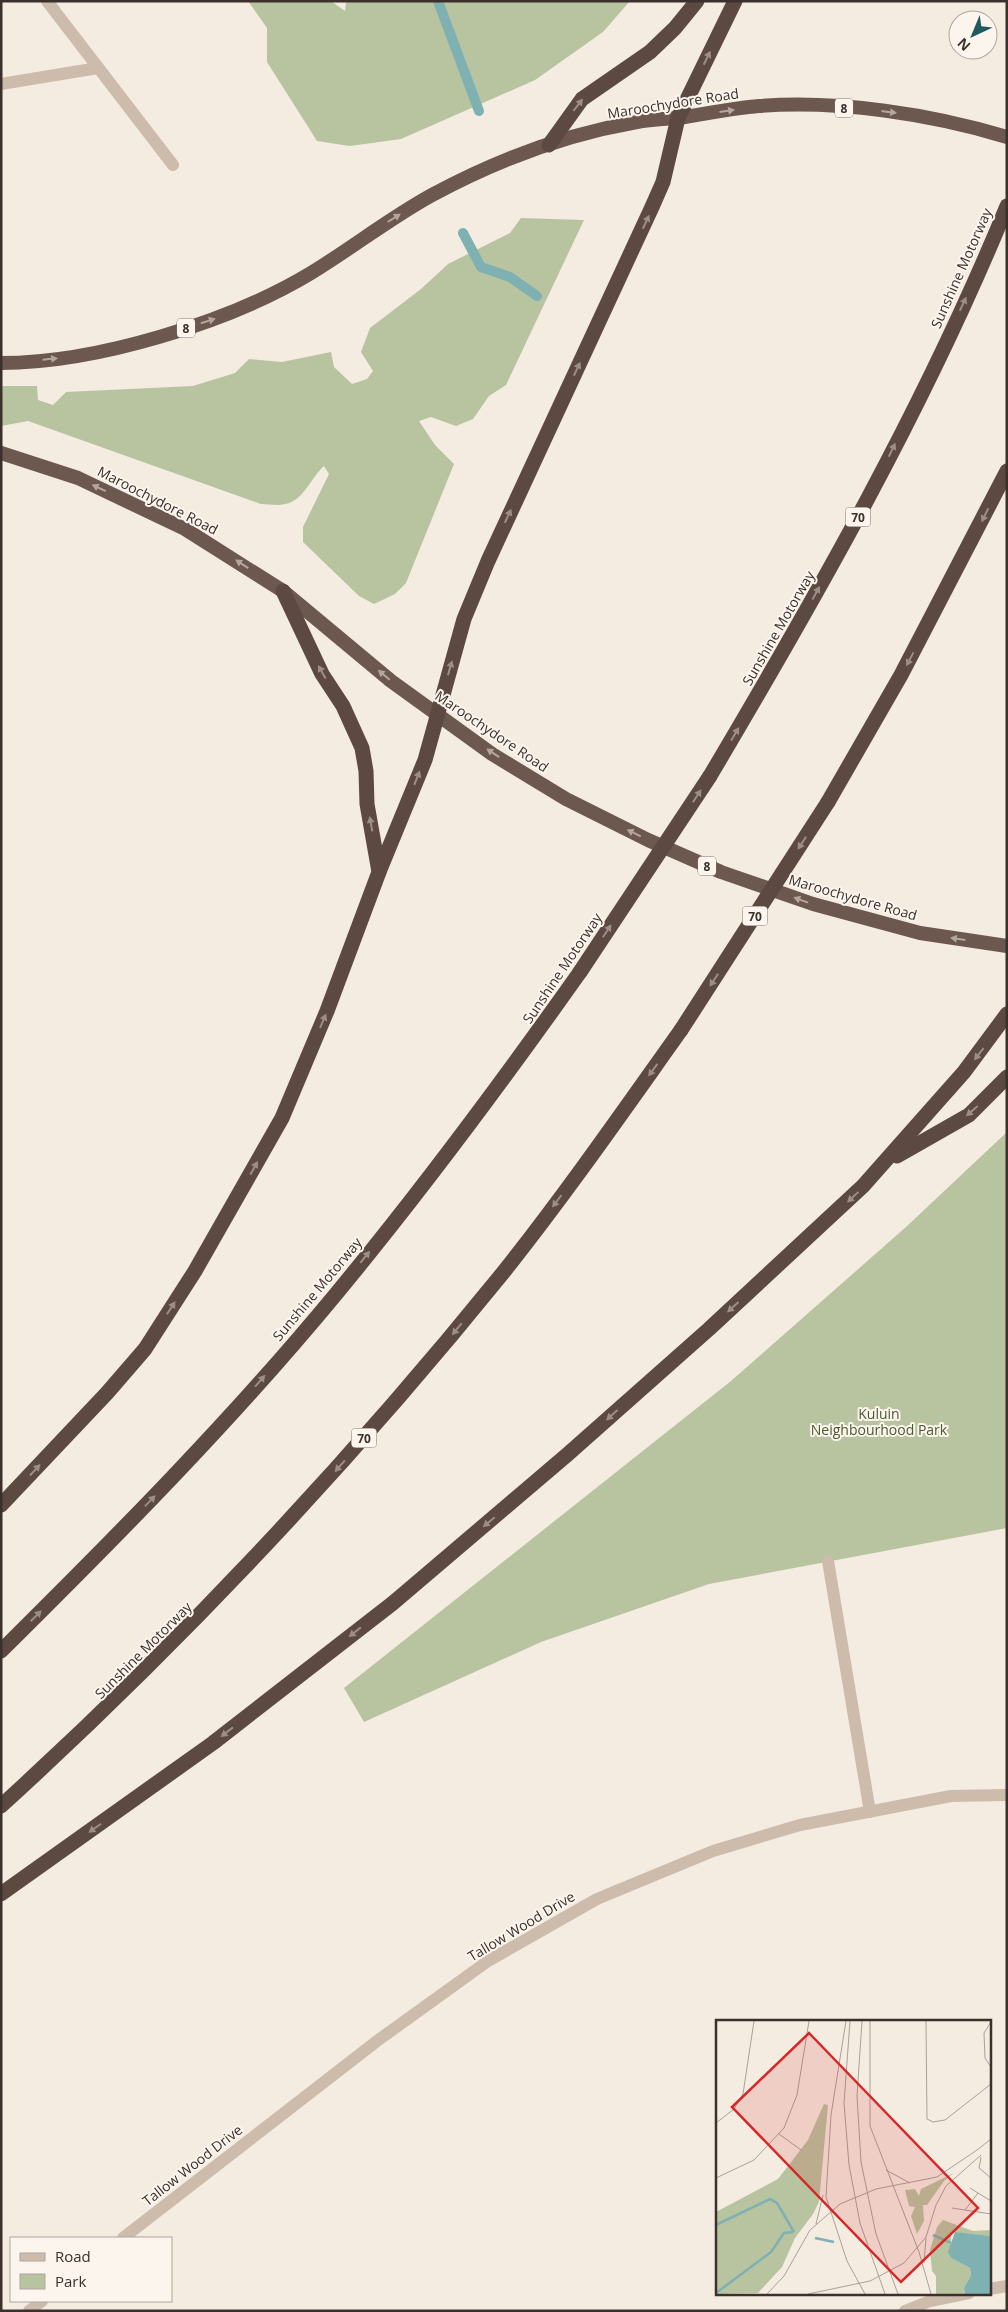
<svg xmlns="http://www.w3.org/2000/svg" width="1008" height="2312" font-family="'Open Sans',sans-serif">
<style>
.green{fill:#b8c4a0}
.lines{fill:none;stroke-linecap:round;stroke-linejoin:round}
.stream{stroke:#7fb0b2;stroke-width:10}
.service{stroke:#cdbbac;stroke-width:12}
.minor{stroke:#cdbbac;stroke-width:12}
.trunk{stroke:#6c584f;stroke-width:14}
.motorway{stroke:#5c4a42;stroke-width:15}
.motorway-bridge{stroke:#5c4a42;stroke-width:15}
.oneway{fill:#9c8e87}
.oneway2{fill:#b4a69e}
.labels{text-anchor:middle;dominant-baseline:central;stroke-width:4;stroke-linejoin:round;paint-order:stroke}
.shield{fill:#fbf5ee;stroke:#756b66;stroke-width:1}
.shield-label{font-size:12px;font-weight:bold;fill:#3b302b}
.street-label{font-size:14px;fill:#3b302b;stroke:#fbf5ee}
.park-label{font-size:14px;fill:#4a5a2e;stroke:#fbf5ee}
.inset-river{fill:none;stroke:#7fb0b2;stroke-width:2.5}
.inset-road{fill:none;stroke:#aaa098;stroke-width:1}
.view{fill:#d62828;fill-opacity:0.15;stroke:#d62828;stroke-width:2.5}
.inset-edge{fill:none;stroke:#3b302b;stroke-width:2.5}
</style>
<rect width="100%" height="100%" fill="#f4ebe1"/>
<!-- green -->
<g class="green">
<path d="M248 1H331L345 11 346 1H630L603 32 535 80 401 139 350 146 317 141 267 62V28Z"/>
<path d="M521 218 584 220 506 385 489 396 473 419 456 426 431 417 419 421 435 445 454 464 406 583 395 594 374 604 359 596 303 542V527L329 474 324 466C311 477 304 501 285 504 278 506 269 504 261 504L28 421 1 426V386H37L38 400 53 405 66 392 193 386 235 373 249 359 282 362 331 352 334 367 352 384 367 379 373 371 361 352 370 328 421 289 448 264 510 233Z"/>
<path d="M1007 1132V1528L709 1584 541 1642 364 1722 344 1688 731 1381 906 1227Z"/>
</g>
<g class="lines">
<!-- stream -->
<g class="stream">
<path d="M438 1 479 111"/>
<path d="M463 233 481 267 510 277 537 296"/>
</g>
<!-- service -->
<path class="service" d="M828 1561 870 1812"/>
<!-- minor -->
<g class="minor">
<path d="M47 1 173 165"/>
<path d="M1 84 98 68"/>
<path d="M123 2238 377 2041 488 1961 597 1899 713 1851 800 1825 951 1796 1007 1795"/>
<path d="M989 2289 1007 2286"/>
<path d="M29 2311 42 2301"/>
<path d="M905 2311 930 2301 969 2293"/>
</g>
<!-- trunk -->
<g class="trunk">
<path d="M1 363C96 363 230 322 311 273 352 248 390 218 432 195 495 161 567 134 637 122 653 119 669 119 685 117 710 113 734 108 759 106 839 100 931 114 1007 137"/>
<path d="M1 453 78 478 185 529 283 591 391 681 492 754 566 799 648 840 721 872 813 904 920 933 1007 946"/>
</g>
<!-- motorway -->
<g class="motorway">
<path d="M549 145 582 99 650 52 675 28 697 1"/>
<path d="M283 591 322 674 343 706 362 748 366 771 367 804 379 872"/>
<path d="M710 776C819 592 926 404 1007 206"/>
<path d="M828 802 901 675 1007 471"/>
<path d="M897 1156 969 1115 1007 1077"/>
<path d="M1 1505 107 1393 145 1349 195 1271 282 1118 327 1011 379 872 425 760 464 619 488 561 652 207 663 182 678 118 735 1"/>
<path d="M1 1651C117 1536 232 1420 336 1294 422 1190 502 1082 580 972"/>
<path d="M1 1806C183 1640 351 1461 506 1269 567 1192 624 1110 681 1030"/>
<path d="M1 1894 213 1743 393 1603 568 1454 709 1329 863 1186 964 1072 1007 1014"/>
</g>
<!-- motorway-bridge -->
<g class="motorway-bridge">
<path d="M580 972 710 776"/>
<path d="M681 1030 828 802"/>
</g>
</g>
<!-- one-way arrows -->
<defs><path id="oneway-solid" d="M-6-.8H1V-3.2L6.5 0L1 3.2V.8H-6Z" transform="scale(1.25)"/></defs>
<g class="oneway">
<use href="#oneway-solid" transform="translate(707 58) rotate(-64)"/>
<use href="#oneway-solid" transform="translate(578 105) rotate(-52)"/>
<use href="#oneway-solid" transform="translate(646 222) rotate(-65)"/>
<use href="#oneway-solid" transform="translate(963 304) rotate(-65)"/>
<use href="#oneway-solid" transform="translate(577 369) rotate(-65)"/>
<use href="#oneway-solid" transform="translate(892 450) rotate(-64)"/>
<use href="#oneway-solid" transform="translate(985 515) rotate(116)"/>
<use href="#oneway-solid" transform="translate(508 516) rotate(-65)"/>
<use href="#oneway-solid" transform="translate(816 593) rotate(-61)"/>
<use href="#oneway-solid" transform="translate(910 659) rotate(118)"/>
<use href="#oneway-solid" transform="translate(450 668) rotate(-74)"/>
<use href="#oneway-solid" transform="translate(322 672) rotate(-119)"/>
<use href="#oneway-solid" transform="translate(735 734) rotate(-59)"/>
<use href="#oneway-solid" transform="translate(417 778) rotate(-68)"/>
<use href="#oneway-solid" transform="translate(697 796) rotate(-57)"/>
<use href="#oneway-solid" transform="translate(371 824) rotate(-100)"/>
<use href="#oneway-solid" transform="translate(802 843) rotate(123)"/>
<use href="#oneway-solid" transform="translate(607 931) rotate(-57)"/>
<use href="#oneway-solid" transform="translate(714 980) rotate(123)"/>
<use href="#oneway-solid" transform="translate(323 1021) rotate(-67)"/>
<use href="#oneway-solid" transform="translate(979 1054) rotate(128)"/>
<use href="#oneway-solid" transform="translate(653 1070) rotate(126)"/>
<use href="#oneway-solid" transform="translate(972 1111) rotate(139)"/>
<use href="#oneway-solid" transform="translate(254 1168) rotate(-61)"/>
<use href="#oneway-solid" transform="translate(853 1197) rotate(137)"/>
<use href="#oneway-solid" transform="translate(557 1201) rotate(127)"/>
<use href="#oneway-solid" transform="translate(365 1257) rotate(-51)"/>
<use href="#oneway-solid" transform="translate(733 1307) rotate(138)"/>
<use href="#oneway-solid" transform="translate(171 1308) rotate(-57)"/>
<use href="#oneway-solid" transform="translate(457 1329) rotate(129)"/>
<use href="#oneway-solid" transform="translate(260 1381) rotate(-49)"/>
<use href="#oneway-solid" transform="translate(612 1415) rotate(138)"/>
<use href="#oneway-solid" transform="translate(340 1466) rotate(131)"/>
<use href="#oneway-solid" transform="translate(35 1470) rotate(-47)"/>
<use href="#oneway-solid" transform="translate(150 1501) rotate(-46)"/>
<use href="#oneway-solid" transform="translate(489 1522) rotate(140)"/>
<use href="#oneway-solid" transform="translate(36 1616) rotate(-45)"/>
<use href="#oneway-solid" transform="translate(355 1632) rotate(142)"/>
<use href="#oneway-solid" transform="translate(227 1732) rotate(142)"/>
<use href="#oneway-solid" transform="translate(95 1828) rotate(145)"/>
</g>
<g class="oneway2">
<use href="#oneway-solid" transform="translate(727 111) rotate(-8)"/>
<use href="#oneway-solid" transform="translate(889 112) rotate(7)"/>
<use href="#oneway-solid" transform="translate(394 218) rotate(-32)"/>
<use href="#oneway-solid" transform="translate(208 321) rotate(-17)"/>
<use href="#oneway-solid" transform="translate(50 359) rotate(-6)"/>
<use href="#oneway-solid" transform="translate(99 488) rotate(-155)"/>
<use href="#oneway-solid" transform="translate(242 564) rotate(-147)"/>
<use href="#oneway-solid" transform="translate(384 675) rotate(-140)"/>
<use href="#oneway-solid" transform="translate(493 753) rotate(-146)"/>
<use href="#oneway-solid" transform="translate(634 833) rotate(-154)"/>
<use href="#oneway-solid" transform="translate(801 900) rotate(-160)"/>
<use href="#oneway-solid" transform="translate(958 939) rotate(-172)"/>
</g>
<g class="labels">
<!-- shield labels -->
<g class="shield">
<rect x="835" y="98.5" width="18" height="19" rx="4"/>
<rect x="177" y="318.5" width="18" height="19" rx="4"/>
<rect x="845.5" y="507.5" width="25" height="19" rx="4"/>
<rect x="698" y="856.5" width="18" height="19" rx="4"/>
<rect x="742.5" y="906.5" width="25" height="19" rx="4"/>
<rect x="351.5" y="1428.5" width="25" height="19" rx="4"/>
</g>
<g class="shield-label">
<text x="844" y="108">8</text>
<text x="186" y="328">8</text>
<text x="858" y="517">70</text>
<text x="707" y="866">8</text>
<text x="755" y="916">70</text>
<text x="364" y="1438">70</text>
</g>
<!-- street labels -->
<g class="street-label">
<text transform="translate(673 103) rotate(-9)">Maroochydore Road</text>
<text transform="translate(961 268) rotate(-66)">Sunshine Motorway</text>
<text transform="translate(158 500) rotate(27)">Maroochydore Road</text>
<text transform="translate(778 628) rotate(-60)">Sunshine Motorway</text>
<text transform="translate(492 731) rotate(34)">Maroochydore Road</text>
<text transform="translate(853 897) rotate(16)">Maroochydore Road</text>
<text transform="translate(562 968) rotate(-56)">Sunshine Motorway</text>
<text transform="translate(317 1289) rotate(-50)">Sunshine Motorway</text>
<text transform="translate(143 1650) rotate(-45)">Sunshine Motorway</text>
<text transform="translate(521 1926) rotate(-31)">Tallow Wood Drive</text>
<text transform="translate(192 2165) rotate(-38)">Tallow Wood Drive</text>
</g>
<!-- park labels -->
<g class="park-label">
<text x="879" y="1413">Kuluin<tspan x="879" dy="16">Neighbourhood Park</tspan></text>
</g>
</g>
<!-- overview -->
<g transform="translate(716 2020)">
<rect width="275" height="275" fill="#f4ebe1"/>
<path d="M108 84 112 85 103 182 97 194 79 218 66 247 42 273 0 274V192L62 159 92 120ZM238 153 228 161 211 185H207L208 201 201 214 195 196 199 187 193 186 189 170 199 169 203 176 205 169ZM227 200 257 211 275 210V216L235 212V238L254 248 255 255 248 268 249 274H220V256L216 251 214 230 221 207Z" fill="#b8c4a0"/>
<path d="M239 212 275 216V274H249L248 268 255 255 254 248 235 238 232 232Z" fill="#7fb0b2"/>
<path class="inset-river" d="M0 205 54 179 61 183 78 212M217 215 235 223M99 218 118 222M0 273 55 232 68 213 77 212"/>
<path class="inset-road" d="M130 1 115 95 110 177 131 241 149 274M134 1 128 83 133 145 144 203 169 274M146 1 141 76 145 142 160 214 182 274M154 1V106L203 232 215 274M210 1 211 99 217 102 229 100 275 64M275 2 268 13 269 38 275 47M0 103 18 89 27 74 38 1M63 114 85 130M261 130 275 119M265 137 263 148 275 158M170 150 194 163M0 158 38 140 68 108 81 75 93 1M254 168 275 181M236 188 275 194M249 190 262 173M100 204 107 175M208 243 210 218M51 274 68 256 94 210 124 184 160 169 221 157 261 130M92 274 154 261 188 243 210 217 220 185 230 166 265 135"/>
<path class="view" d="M93 13 262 188 185 262 16 87Z"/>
<rect width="275" height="275" class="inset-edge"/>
</g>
<!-- border -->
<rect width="1008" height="2312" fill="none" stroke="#3b302b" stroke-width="5"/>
<!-- legend -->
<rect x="10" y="2237" width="162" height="65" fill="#fbf5ee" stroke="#aea6a0"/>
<rect x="20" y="2253" width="25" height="8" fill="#cdbbac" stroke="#aea6a0"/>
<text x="55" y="2262" font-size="15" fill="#3b302b">Road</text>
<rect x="20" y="2274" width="25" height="15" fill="#b8c4a0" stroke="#aea6a0"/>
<text x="55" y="2287" font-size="15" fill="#3b302b">Park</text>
<!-- north arrow -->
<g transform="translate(973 35) rotate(224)"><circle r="24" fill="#fbf5ee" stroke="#aea6a0"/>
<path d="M0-4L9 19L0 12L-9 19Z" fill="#1f5a5e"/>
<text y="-8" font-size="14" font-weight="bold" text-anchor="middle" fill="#3b302b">N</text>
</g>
</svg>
